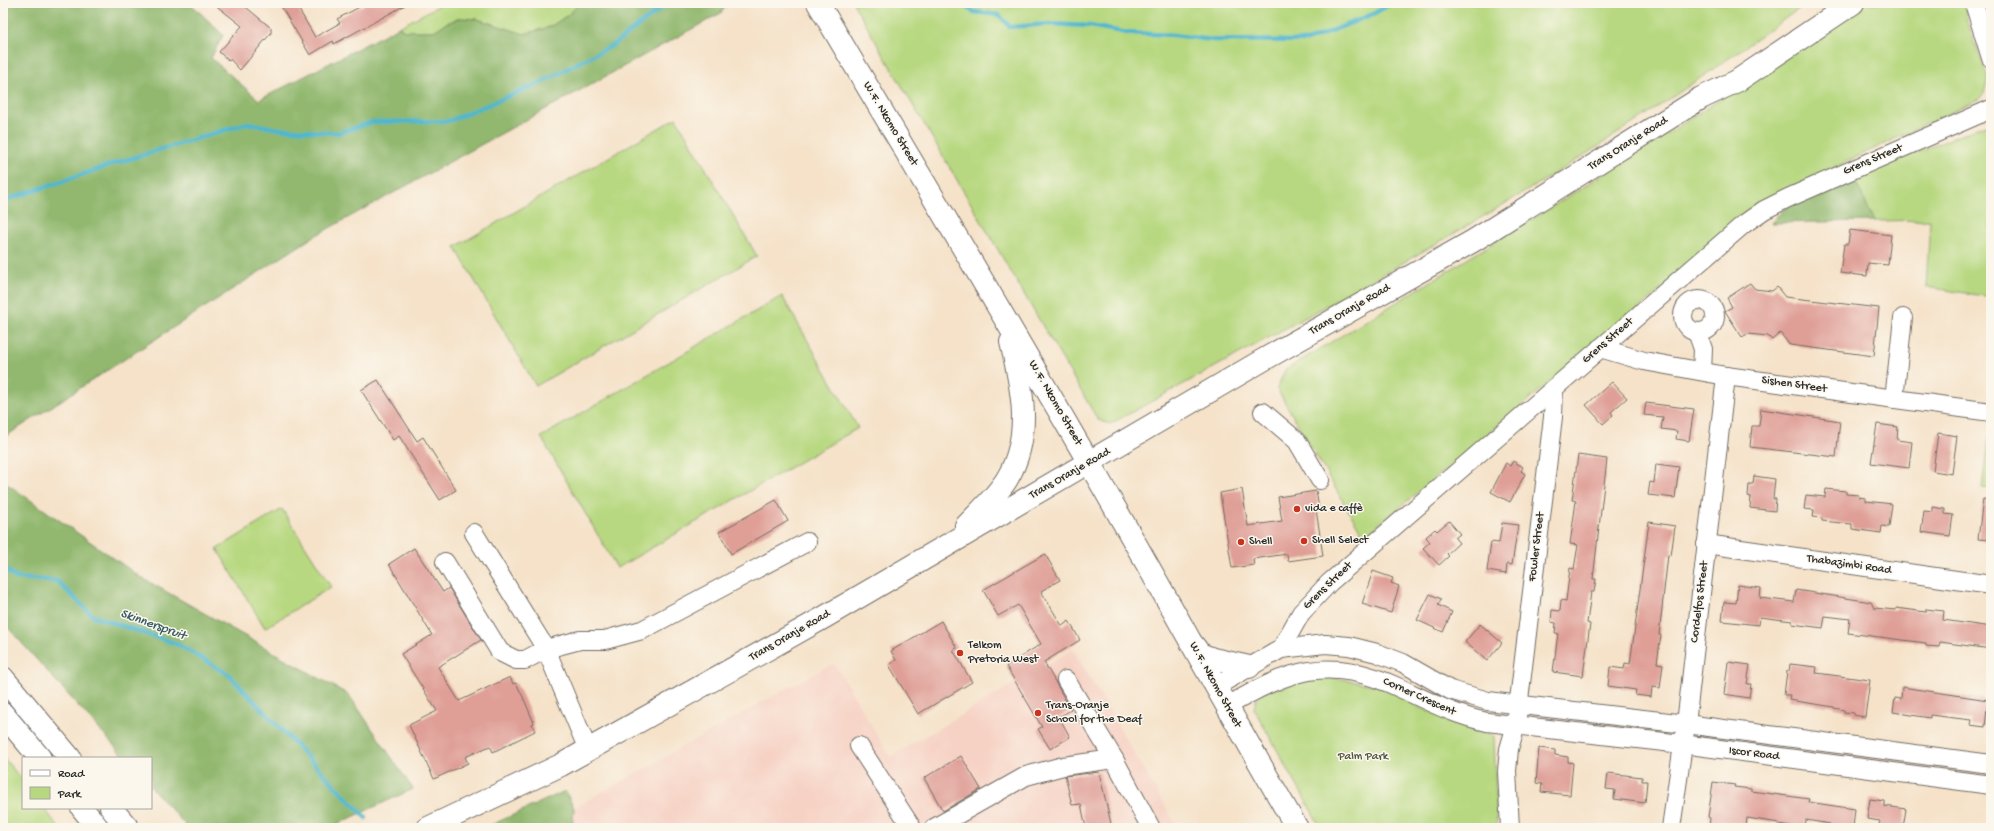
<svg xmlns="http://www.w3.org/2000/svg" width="1994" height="831" font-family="'Gochi Hand',sans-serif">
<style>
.built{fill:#f6d2c4}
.green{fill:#b7d880;stroke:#718256}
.forest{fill:#91b86e;stroke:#5e724c}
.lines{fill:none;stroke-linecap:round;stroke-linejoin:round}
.stream{stroke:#50b7ce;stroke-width:4.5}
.building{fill:#df9f97}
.minor-casing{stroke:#726b62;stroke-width:20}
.major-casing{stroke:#726b62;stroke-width:24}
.minor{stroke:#fff;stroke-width:18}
.major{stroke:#fff;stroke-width:22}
.poi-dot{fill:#c8321e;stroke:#fbf7ec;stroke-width:1.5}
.labels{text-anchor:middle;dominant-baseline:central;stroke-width:3;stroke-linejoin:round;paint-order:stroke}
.street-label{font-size:12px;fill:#2b2b2b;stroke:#fbf7ec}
.poi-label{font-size:12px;fill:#2b2b2b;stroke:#fbf7ec;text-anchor:start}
.park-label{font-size:12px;fill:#4e5640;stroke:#fbf7ec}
.water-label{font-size:13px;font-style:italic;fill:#385c64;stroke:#fbf7ec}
</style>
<rect width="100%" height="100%" fill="#fbf7ec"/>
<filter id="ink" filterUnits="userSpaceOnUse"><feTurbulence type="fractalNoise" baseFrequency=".025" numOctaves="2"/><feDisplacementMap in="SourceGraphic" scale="8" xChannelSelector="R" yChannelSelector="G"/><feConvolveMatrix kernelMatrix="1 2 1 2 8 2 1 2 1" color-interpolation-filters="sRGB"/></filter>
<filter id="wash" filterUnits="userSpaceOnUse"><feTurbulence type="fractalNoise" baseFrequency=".012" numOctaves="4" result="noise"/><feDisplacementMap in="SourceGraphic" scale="16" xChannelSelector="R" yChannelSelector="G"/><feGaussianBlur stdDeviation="0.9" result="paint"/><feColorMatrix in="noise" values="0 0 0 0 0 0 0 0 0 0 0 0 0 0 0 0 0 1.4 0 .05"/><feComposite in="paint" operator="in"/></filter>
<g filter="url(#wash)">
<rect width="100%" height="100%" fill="#f5e2c9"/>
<!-- built -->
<path class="built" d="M1073 649 1178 828H572L574 808 822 669 835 664 890 757Z"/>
<!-- green -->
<g class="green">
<path d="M444 3H580L568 15 550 27 524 34 477 19 459 18 445 24 434 31H404L399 27Z"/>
<path d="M853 3H1807C1716 68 1624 132 1528 190 1391 272 1250 348 1110 424L1098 420Z"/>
<path d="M1864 3H1965L1967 21 1988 78 1984 93 1979 99 1774 196 1364 537 1277 389 1285 370C1480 252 1676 133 1864 3Z"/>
<path d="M676 118 757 256 536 386 455 247Z"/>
<path d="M1991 124V297L1926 287 1930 220 1874 221 1854 178 1980 127Z"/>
<path d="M782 296 858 428 617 568 541 437Z"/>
<path d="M1989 433 1991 434V489L1982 488Z"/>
<path d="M282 509 331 587 265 628 217 549Z"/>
<path d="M1323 676 1379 686 1423 709 1468 728 1494 736 1497 828H1321L1254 709 1256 700 1263 692Z"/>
<path d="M3 757 23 781V808H44L59 828H3Z"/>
</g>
<!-- forest -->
<g class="forest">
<path d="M3 3H190L223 35 211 58 259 100 399 27 404 31H434L445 24 459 18 477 19 524 34 550 27 568 15 580 3H728L721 13 313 237 3 438Z"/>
<path d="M1854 178 1874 221 1771 223 1785 208Z"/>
<path d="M3 481 142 578 349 695 413 789 329 828H188L151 787V758H125L3 622Z"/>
<path d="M565 791 574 808 572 828H485Z"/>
</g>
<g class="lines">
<!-- stream -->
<g class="stream">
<path d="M960 3 974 12 999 15 1010 27 1049 24 1090 26 1128 33 1174 35 1213 40 1307 41 1373 14 1392 3"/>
<path d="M3 201 116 163 248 123 279 129 338 133 373 122 449 121 540 83 613 45 668 3"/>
<path d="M3 567 16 578 57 581 93 616 177 644 228 674 366 818"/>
</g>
</g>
<g id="blocks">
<!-- building -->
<g class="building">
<path d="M213 3H241L271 28V33L240 70 230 59 229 61 219 52 242 26Z"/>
<path d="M279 3H295L315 37 340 23 337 19 367 3H409L334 44 333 41 310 55Z"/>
<path d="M1850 230 1891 235 1888 265 1868 263 1867 276 1840 273 1844 244H1848Z"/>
<path d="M1750 283 1755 289 1772 291 1777 287 1785 297 1879 308 1874 356 1790 345 1780 333 1772 340 1768 336 1748 334 1742 337 1725 311 1732 307 1727 298Z"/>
<path d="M378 380 417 441 423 437 456 490 440 500 399 436 393 440 361 390Z"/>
<path d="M1612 382 1627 398 1611 412 1613 415 1603 424 1586 405Z"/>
<path d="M1646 403 1694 409 1689 441 1676 439 1677 431 1661 429 1663 417 1644 415Z"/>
<path d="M1761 409 1840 421 1836 457 1750 447 1752 426H1759Z"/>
<path d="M1877 424 1898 427 1897 440 1912 442 1909 468 1871 463Z"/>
<path d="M1938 433 1957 436 1952 474 1933 471Z"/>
<path d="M1578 455 1607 459 1593 579H1596L1594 592H1591L1587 623 1590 624 1583 676 1553 672 1558 633H1555L1556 623 1551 622 1552 610 1560 611 1561 600 1566 601 1570 568 1574 569 1578 545 1570 544 1576 501 1572 500Z"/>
<path d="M1513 461 1523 467 1521 471 1525 474 1510 502 1491 492 1506 463 1510 466Z"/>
<path d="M1656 464 1679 467 1675 498 1648 495 1650 482 1654 483Z"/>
<path d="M1754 476 1775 479 1773 499H1776L1775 511 1750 508 1751 497 1748 496 1749 484H1753Z"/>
<path d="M1242 489 1248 526 1282 521 1278 497 1316 491 1319 508 1316 509 1323 556 1288 561 1287 554 1253 559 1254 565 1232 568 1220 493Z"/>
<path d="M1826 489 1846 491V494L1859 495 1858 497 1866 498V501L1892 504 1889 527 1882 526 1881 533 1852 529V524L1822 521V518L1813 517 1814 510 1804 509 1806 495 1825 497Z"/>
<path d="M1983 499 1991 500V540L1978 539Z"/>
<path d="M776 500 788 521 731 554 719 532Z"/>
<path d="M1933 507 1945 509V514L1953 515 1950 536 1921 532 1924 511 1933 512Z"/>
<path d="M1449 521 1460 534 1455 538 1459 543 1447 554 1449 556 1439 565 1423 548 1430 542 1426 537 1435 529 1437 531Z"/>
<path d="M1649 522 1675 526 1671 556 1668 555 1659 635H1661L1657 663 1663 664 1660 688 1652 687 1651 697 1635 695 1636 690 1608 686 1610 667 1624 669 1625 663 1630 664Z"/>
<path d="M1502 523 1518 525 1512 565 1507 564 1506 574 1487 571 1491 542 1499 543Z"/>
<path d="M414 548 443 592 449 588 481 640 438 667 459 701 510 677 513 684 516 683 523 697 534 723 532 724 535 731 493 752 490 746 465 757 468 763 434 779 409 725 437 711 401 654 432 635 389 564Z"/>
<path d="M1045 554 1060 580 1041 591 1062 626 1069 621 1080 640 1044 662 1071 710 1059 717 1070 737 1050 749 1038 729 1042 727 1006 666 1041 644 1018 605 998 616 983 590Z"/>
<path d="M1373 571 1393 578 1391 583 1399 586 1391 613 1362 604Z"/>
<path d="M1738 585 1761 588 1760 598 1794 602 1796 590 1871 602 1874 608 1896 610V608L1926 612V609L1944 611 1943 620 1991 627V649L1940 642 1939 647 1926 646V643L1848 633 1850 619 1825 616 1823 628 1792 624V621L1760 617 1759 625 1722 621 1724 602 1736 603Z"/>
<path d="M1430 594 1441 599 1438 605 1452 612 1443 632 1417 620Z"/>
<path d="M941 621 957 648 953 650 972 682 918 714 889 665 896 660 891 651Z"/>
<path d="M1480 624 1502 643 1487 661 1465 642Z"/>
<path d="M1728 662 1750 665 1747 684H1751L1749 698 1724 694Z"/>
<path d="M1790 664 1817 667 1816 673 1870 680 1865 717 1853 715 1854 713 1844 712V710L1834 708V707L1789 700 1790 695H1784L1787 671H1789Z"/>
<path d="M1902 687 1988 700 1985 727 1970 725 1971 720 1930 715V718L1893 712 1895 698 1901 699Z"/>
<path d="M1539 748 1555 750V755L1568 757V762L1573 763 1570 795 1541 792 1542 784 1536 783Z"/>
<path d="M961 756 981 789 943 811 924 778Z"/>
<path d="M1099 772 1112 828H1086L1081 804 1072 805 1065 776Z"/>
<path d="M1608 773 1642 777V781H1647L1645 803 1614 799 1615 790 1606 789Z"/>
<path d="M1713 782 1735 785 1734 787 1751 789V791L1809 799 1808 802 1855 809 1853 828H1830V824L1806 820 1805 828H1796L1779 825V823L1747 818 1746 828H1709L1710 818 1708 817Z"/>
<path d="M1870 799 1884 801V806L1906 809 1903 828H1878L1880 821 1867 819Z"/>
</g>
</g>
</g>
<g filter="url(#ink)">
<use href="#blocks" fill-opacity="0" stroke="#726b62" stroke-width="1"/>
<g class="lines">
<defs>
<g id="minor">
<path d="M1974 3 1991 58"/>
<circle cx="1699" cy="316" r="16"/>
<path d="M1697 332 1703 349 1702 371"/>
<path d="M1600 348 1644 361 1726 376 1991 412"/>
<path d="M1894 399 1903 318"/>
<path d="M1263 412 1297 441 1320 480"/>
<path d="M474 533 546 649 588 750"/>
<path d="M1706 544 1991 585"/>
<path d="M445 562 500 652 516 660H525L546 649 580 640H605L642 630 807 542"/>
<path d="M1281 649 1301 613 1329 583 1744 224 1764 210 1788 198 1991 109"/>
<path d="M1215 687 1281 649 1325 644 1349 646 1377 653 1403 663 1450 690 1488 701 1686 724 1991 764"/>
<path d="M1226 707C1290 669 1328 655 1400 688 1430 702 1454 715 1487 722L1682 744 1991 785"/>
<path d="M859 746 912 828"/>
<path d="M1114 759 1151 828"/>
<path d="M934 828 1026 776 1063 766 1114 759 1066 680"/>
<path d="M1510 828 1507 771 1509 749 1516 725 1553 417 1554 389"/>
<path d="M1671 828 1686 724 1726 376"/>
</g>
<g id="major">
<path d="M818 3C908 156 1000 308 1088 461 1159 583 1226 707 1297 828"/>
<path d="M966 526C980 511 996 497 1007 479 1033 435 1022 388 1011 342"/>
<path d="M1194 646 1200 654 1213 659 1249 667"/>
<path d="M3 678 70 758"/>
<path d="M3 714 40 758"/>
<path d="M82 808 98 828"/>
<path d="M111 808 128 828"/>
<path d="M428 828 561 765 823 618 1263 360 1473 241 1701 98 1737 81 1853 3"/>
</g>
</defs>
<!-- minor casing -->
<use href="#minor" class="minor-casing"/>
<!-- major casing -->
<use href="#major" class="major-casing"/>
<!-- minor -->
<use href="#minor" class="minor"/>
<!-- major -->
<use href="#major" class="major"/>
</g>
</g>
<!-- markers -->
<g class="poi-dot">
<circle cx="1297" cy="509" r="4"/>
<circle cx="1304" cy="541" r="4"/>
<circle cx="1241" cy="542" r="4"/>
<circle cx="960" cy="653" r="4"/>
<circle cx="1038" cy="713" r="4"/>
</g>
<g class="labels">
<!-- street labels -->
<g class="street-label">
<text transform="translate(890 124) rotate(59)">W.F. Nkomo Street</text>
<text transform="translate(1628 144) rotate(-32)">Trans Oranje Road</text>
<text transform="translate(1873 160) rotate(-23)">Grens Street</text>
<text transform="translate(1350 310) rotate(-30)">Trans Oranje Road</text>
<text transform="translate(1608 341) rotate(-41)">Grens Street</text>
<text transform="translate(1794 385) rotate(8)">Sishen Street</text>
<text transform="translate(1055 403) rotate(60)">W.F. Nkomo Street</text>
<text transform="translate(1070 474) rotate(-30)">Trans Oranje Road</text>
<text transform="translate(1537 547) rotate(-83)">Fowler Street</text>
<text transform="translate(1849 565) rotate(8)">Thabazimbi Road</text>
<text transform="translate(1328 586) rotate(-44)">Grens Street</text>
<text transform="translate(1700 602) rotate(-83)">Cordelfos Street</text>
<text transform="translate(790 636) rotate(-30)">Trans Oranje Road</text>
<text transform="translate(1215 685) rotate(61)">W.F. Nkomo Street</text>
<text transform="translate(1419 697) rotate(24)">Corner Crescent</text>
<text transform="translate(1754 754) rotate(7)">Iscor Road</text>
</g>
<!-- poi labels -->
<g class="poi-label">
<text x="1305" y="509">vida e caffè</text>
<text x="1312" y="541">Shell Select</text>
<text x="1249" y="542">Shell</text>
<text x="968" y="646">Telkom<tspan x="968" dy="14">Pretoria West</tspan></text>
<text x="1046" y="706">Trans-Oranje<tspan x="1046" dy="14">School for the Deaf</tspan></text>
</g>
<!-- park labels -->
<g class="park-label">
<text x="1363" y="757">Palm Park</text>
</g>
<!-- water labels -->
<g class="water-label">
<text transform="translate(153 625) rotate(20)">Skinnerspruit</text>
</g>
</g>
<!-- margin -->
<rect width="1994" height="831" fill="none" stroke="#fbf7ec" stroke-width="16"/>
<!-- legend -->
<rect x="22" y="757" width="130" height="52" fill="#fbf7ec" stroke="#a8a59f"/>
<rect x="30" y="770" width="20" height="6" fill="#ffffff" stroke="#a8a59f"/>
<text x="58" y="777" font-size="12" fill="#2b2b2b">Road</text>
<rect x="30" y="787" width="20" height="12" fill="#b7d880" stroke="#a8a59f"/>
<text x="58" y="797" font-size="12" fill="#2b2b2b">Park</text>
</svg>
